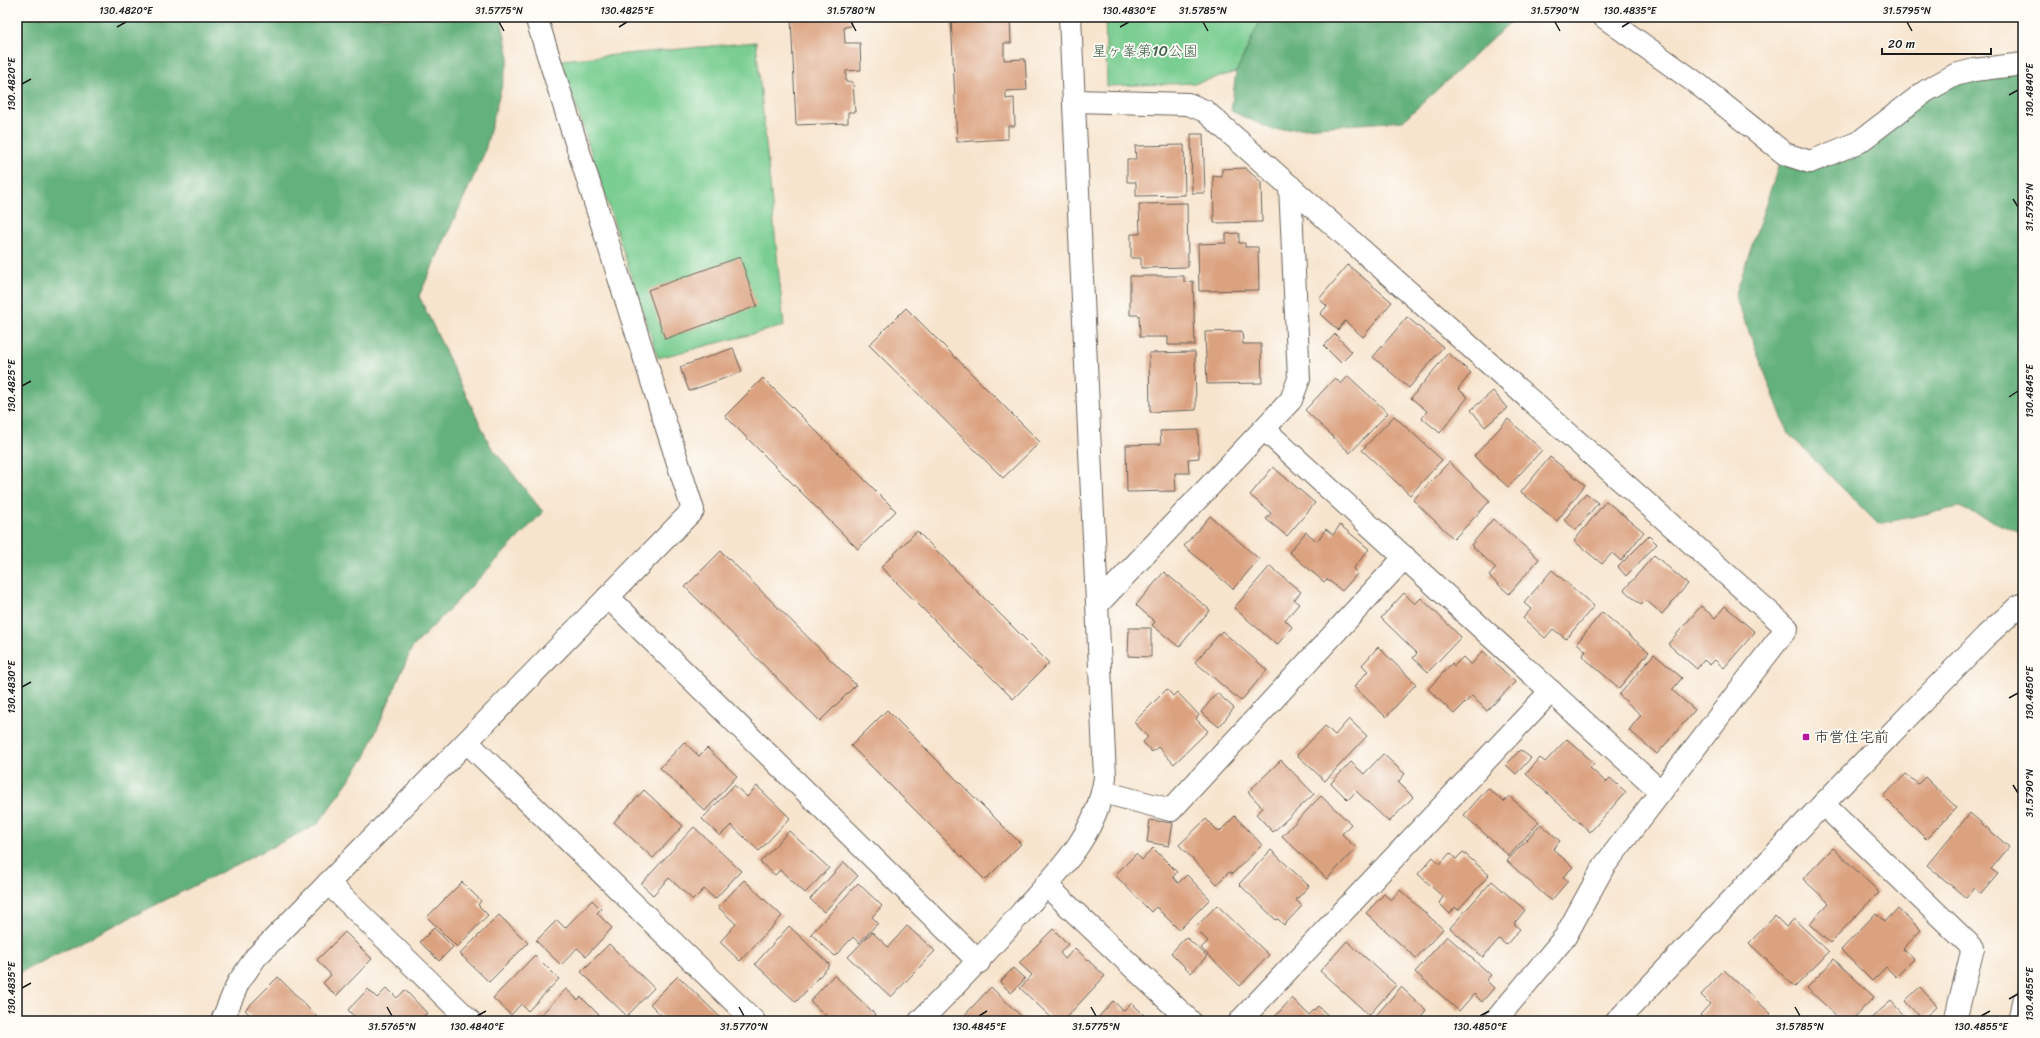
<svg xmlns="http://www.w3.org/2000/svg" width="2040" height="1038" font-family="Sriracha,'Klee One',sans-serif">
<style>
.green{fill:#7ace92;stroke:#4b7557}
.forest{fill:#63b17c;stroke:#40664c}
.building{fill:#dba280}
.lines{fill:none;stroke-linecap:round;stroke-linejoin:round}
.minor-casing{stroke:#69625a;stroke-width:24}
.minor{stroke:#fff;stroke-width:22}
.ticks{fill:none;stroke:#1c1c1c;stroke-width:1.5}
.poi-dot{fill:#b5179e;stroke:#fdfcf7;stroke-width:1.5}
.labels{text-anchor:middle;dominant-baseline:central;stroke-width:3.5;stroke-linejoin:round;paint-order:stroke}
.park-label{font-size:15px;fill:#42634b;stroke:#fdfcf7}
.poi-label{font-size:15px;fill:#1c1c1c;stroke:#fdfcf7;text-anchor:start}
.neatline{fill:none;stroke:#1c1c1c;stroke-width:1.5}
.ticks-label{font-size:10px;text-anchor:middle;fill:#1c1c1c}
</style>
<rect width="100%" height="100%" fill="#fdfcf7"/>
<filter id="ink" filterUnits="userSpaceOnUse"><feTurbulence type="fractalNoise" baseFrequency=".025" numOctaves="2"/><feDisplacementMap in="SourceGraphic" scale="8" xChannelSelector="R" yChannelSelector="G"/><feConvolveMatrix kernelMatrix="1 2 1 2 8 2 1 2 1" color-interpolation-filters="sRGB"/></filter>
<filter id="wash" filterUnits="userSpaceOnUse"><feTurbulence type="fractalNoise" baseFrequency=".012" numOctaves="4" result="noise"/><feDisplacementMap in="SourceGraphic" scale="16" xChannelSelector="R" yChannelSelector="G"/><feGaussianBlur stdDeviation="0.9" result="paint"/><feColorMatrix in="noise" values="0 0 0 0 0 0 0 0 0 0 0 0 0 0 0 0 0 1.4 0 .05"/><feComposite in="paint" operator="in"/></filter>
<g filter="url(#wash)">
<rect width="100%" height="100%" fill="#f7e4cd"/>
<!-- green -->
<g class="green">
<path d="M1105 17H1262L1236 72 1197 83 1107 86Z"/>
<path d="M756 42 784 326 658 358 561 60Z"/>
</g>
<!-- forest -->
<g class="forest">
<path d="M17 17H501L509 58 484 154 419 296 490 445 543 512 412 648 365 757 318 824 17 974Z"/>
<path d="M1262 17H1516L1403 121 1273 130 1231 111 1236 72Z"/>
<path d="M2023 57V534L1959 507 1878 524 1788 433 1735 296 1780 161 1854 148 1967 64Z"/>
</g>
<g id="blocks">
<!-- building -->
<g class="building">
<path d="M791 17H850L851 26 844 27 845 43H860L861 70 846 71V82H853L855 112H848V123L796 125Z"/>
<path d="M951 17H1010L1011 43H1004V60L1025 59 1027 90 1006 91V99L1014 98 1015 126H1008V139L957 142Z"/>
<path d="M1191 134H1203L1205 193H1192Z"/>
<path d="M1184 145 1185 195 1136 196V182H1127V159H1136L1135 146Z"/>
<path d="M1245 168 1261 182 1262 222 1214 223 1213 176 1222 177V169Z"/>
<path d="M1187 203 1188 267 1141 268V258H1131V234H1140L1139 204Z"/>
<path d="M1239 233V243H1245V247H1258L1259 290 1199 291 1198 244 1226 243V234Z"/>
<path d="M740 257 757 306 665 339 648 290Z"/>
<path d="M1348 265 1392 302 1363 337 1345 321 1338 330 1320 314 1327 306 1319 299Z"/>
<path d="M1130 276H1184V282L1193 281 1195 345H1168V337H1140L1139 315H1130Z"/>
<path d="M906 308 1040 442 1003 478 869 345Z"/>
<path d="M1407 317 1443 347 1409 388 1373 357Z"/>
<path d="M1242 331 1243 344H1261L1262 383 1207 384 1205 332Z"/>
<path d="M1335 334 1352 352 1341 363 1324 346Z"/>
<path d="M733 348 742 372 689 391 680 367Z"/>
<path d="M1195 352 1196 410 1150 412 1149 353Z"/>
<path d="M1448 353 1471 373 1458 389 1468 397 1440 433 1422 418 1427 411 1411 398Z"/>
<path d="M1348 376 1388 413 1350 453 1305 410 1335 378 1341 384Z"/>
<path d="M763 378 896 511 858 549 725 416Z"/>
<path d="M1493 391 1507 408 1485 427 1471 410Z"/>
<path d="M1394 416 1442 460 1410 495 1362 450Z"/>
<path d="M1508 419 1542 450 1508 487 1474 456Z"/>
<path d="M1198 430 1199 458 1188 459 1189 473H1175L1176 491 1127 492 1126 445 1161 444 1160 431Z"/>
<path d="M1550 457 1585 485 1557 521 1521 492Z"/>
<path d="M1449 462 1490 501 1454 539 1413 500Z"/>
<path d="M1273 467 1315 503 1287 536 1266 519 1271 513 1250 495Z"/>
<path d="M1586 493 1598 503 1576 530 1564 520Z"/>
<path d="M1606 501 1644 532 1621 561 1612 553 1602 564 1574 541Z"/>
<path d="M1210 516 1259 559 1233 589 1184 546Z"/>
<path d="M1493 519 1539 559 1509 594 1489 576 1496 568 1471 545Z"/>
<path d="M1340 525 1369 549 1353 569 1358 573 1342 591 1327 579 1324 582 1289 552 1306 532 1317 541 1326 529 1333 535Z"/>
<path d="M917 531 1049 663 1013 699 881 567Z"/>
<path d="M1649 536 1657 544 1626 576 1618 567Z"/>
<path d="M721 551 856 685 820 721 685 587Z"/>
<path d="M1654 555 1688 584 1662 614 1646 600 1641 605 1624 590Z"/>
<path d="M1270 566 1301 592 1294 600 1299 604 1285 620 1292 627 1277 645 1234 608Z"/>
<path d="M1552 570 1594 606 1566 639 1553 629 1545 638 1523 618 1531 609 1524 603Z"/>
<path d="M1164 572 1210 610 1179 647 1152 625 1155 622 1136 605Z"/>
<path d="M1404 593 1415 604 1421 598 1461 637 1428 672 1413 658 1417 653 1381 618Z"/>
<path d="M1701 606 1715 618 1725 606 1755 632 1724 668 1715 660 1710 665 1704 660 1697 669 1668 644Z"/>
<path d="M1602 612 1649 652 1619 688 1582 656 1586 651 1577 643Z"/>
<path d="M1129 628H1151V657L1128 656Z"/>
<path d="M1222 631 1267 670 1241 701 1195 662Z"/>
<path d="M1378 647 1416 684 1386 717 1354 687 1368 671 1362 665Z"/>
<path d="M1483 651 1515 682 1487 711 1472 696 1454 714 1428 689 1452 663 1454 666 1463 657 1471 665Z"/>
<path d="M1654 654 1682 678 1672 690 1695 710 1657 754 1629 730 1641 715 1619 695Z"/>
<path d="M1167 689 1173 696 1177 692 1199 715 1196 719 1208 731 1174 764 1158 747 1152 752 1143 742 1148 737 1134 722Z"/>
<path d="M1217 693 1234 708 1219 727 1201 712Z"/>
<path d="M887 710 1021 844 985 880 851 746Z"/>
<path d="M1349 719 1367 736 1325 781 1297 755 1325 726 1335 735Z"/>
<path d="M1567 739 1594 763 1590 768 1606 782 1610 778 1626 792 1590 832 1526 774 1540 758 1545 762Z"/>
<path d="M684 742 699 756 707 748 737 776 705 811 660 768Z"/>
<path d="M1520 750 1531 758 1516 774 1506 765Z"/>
<path d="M1383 754 1405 774 1398 782 1413 797 1389 822 1356 791 1348 800 1331 783 1351 762 1364 774Z"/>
<path d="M1281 760 1314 794 1273 832 1256 814 1263 808 1248 792Z"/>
<path d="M1906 774 1918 784 1925 777 1957 808 1926 839 1883 796Z"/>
<path d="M734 785 747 797 757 786 790 818 759 851 731 825 720 836 702 819Z"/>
<path d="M1488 788 1504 802 1509 796 1539 822 1509 856 1464 815Z"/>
<path d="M644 790 683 826 653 858 614 822Z"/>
<path d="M1321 796 1351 824 1342 834 1356 848 1327 879 1282 836Z"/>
<path d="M1970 813 2009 847 1991 869 1998 874 1981 894 1974 888 1966 898 1927 865Z"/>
<path d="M1235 816 1262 845 1232 874 1229 872 1217 884 1179 845 1206 819 1219 832Z"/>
<path d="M1150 820 1173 823 1169 846 1147 842Z"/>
<path d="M1541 824 1560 841 1553 849 1573 867 1563 877 1568 881 1551 901 1507 861Z"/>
<path d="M694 827 741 871 715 899 704 889 693 900 669 878 653 895 641 884Z"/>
<path d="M789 831 829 868 805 893 780 870 775 875 760 862Z"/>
<path d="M1153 848 1177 872 1173 877 1178 883 1187 875 1210 899 1179 930 1156 907 1151 912 1115 875 1136 854 1142 860Z"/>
<path d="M1833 848 1879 892 1830 943 1809 924 1829 903 1803 879Z"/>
<path d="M1271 850 1309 886 1296 900 1302 906 1284 925 1278 919 1276 920 1239 884Z"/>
<path d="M1463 852 1489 875 1458 910 1455 907 1450 914 1439 903 1443 897 1418 874 1433 857 1440 864 1450 853 1456 859Z"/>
<path d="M844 862 858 876 824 912 810 899Z"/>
<path d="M744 880 782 916 740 961 720 942 736 924 718 907Z"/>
<path d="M1492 881 1525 910 1514 924 1520 929 1506 945 1499 939 1483 957 1450 928Z"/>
<path d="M462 882 481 901 478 905 488 915 457 947 427 917Z"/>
<path d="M858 883 882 906 872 917 878 923 859 943 853 937 835 956 811 934Z"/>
<path d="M1400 890 1443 929 1416 958 1366 913 1384 894 1391 900Z"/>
<path d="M592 900 601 909 597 913 612 928 586 956 577 948 561 965 536 941 557 920 565 928Z"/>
<path d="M1217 905 1269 955 1240 986 1201 948 1208 941 1195 928Z"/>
<path d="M1898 908 1921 930 1903 949 1914 959 1896 977 1886 967 1872 981 1841 950 1876 913 1885 922Z"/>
<path d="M499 915 528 943 489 982 460 954Z"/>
<path d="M1775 916 1786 927 1794 919 1829 952 1795 987 1749 943Z"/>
<path d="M789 926 830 965 796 1002 755 964Z"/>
<path d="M907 926 935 951 891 997 848 957 872 932 888 947Z"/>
<path d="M434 928 453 947 439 961 420 942Z"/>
<path d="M1053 929 1068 944 1060 953 1065 959 1075 948 1105 976 1063 1021H1055L1020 988 1032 975 1019 963Z"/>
<path d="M345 932 372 959 336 996 323 983 331 975 317 960Z"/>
<path d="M1447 936 1491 975 1486 980 1494 988 1482 1002 1474 994 1459 1011 1415 972Z"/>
<path d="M1186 937 1207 956 1191 973 1171 953Z"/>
<path d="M1347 941 1396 985 1369 1015 1320 971Z"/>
<path d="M609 944 654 988 627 1016 581 972Z"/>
<path d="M535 955 559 979 528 1011 521 1004 511 1015 493 998Z"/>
<path d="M1834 959 1874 997 1851 1021H1842L1807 988Z"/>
<path d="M1013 968 1025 979 1011 993 1000 982Z"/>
<path d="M1724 970 1771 1014 1764 1021H1706L1700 1015 1710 1004 1701 995Z"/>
<path d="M834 975 876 1015 871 1021H832L810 1001Z"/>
<path d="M678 976 724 1021H667L650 1004Z"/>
<path d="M278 977 317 1017 313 1021H248L252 1017 245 1010Z"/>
<path d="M991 987 1026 1021H959Z"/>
<path d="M1401 987 1426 1010 1420 1018 1423 1021H1373L1372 1020Z"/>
<path d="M1920 987 1937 1006 1922 1020 1905 1001Z"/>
<path d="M387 988 397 998 405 990 427 1013 419 1021H359L348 1010 368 989 377 998Z"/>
<path d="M566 989 578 1000 581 997 605 1021H535Z"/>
<path d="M1292 998 1309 1015 1318 1006 1334 1021H1271Z"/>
<path d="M1113 1001 1124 1011 1132 1003 1150 1021H1095Z"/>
<path d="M1891 1001 1909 1021H1868Z"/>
</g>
</g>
</g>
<g filter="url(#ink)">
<use href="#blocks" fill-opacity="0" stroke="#69625a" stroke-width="1"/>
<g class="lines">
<defs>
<g id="minor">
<path d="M1604 17 1699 85 1785 154 1810 162 1859 142 1926 91 1955 75 1974 70 2023 64"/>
<path d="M1074 101 1188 104 1205 111 1787 628 1604 866 1565 937 1495 1021"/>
<path d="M1264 429 1661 792"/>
<path d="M608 597 979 962"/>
<path d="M1098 604 1291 400 1299 379 1290 186"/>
<path d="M467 742 754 1021"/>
<path d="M1103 792 1171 810 1405 557"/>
<path d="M1823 804 1973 948 1955 1021"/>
<path d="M328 883 470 1021"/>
<path d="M1046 885 1190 1021"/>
<path d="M222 1021 238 983 256 957 693 510 536 17"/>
<path d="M920 1021C955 986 989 950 1022 912 1059 871 1097 835 1105 777L1070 17"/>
<path d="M1240 1021 1551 691"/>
<path d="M1617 1021 1823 804 1986 636 2019 606 2023 604"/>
<path d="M2019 1021 2023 1002"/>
</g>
</defs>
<!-- minor casing -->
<use href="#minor" class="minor-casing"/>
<!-- minor -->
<use href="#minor" class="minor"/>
</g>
</g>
<!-- ticks -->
<path class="ticks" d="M499 22 504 31M851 22 856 31M1203 22 1208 31M1555 22 1560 31M1907 22 1912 31M117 27 126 22M619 27 627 22M1120 27 1129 22M1622 27 1630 22M22 84 31 79M2009 95 2018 90M2013 199 2018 207M22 386 31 381M2009 397 2018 391M22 687 31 682M2009 698 2018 693M2013 785 2018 793M22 988 31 983M2009 999 2018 994M387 1007 392 1016M739 1007 744 1016M1091 1007 1096 1016M1795 1007 1800 1016M477 1016 486 1011M979 1016 987 1011M1480 1016 1489 1011M1981 1016 1990 1011"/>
<!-- markers -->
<rect class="poi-dot" x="1802" y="733" width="8" height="8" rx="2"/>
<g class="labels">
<!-- park labels -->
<g class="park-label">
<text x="1145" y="51">星ヶ峯第10公園</text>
</g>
<!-- poi labels -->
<g class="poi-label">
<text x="1814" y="737">市営住宅前</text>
</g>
</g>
<!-- margin -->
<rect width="2040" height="1038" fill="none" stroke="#fdfcf7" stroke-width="44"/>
<!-- scale -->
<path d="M1882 48v6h109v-6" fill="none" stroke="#1c1c1c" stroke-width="2"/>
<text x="1888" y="48" font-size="12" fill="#1c1c1c" stroke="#fdfcf7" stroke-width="3" paint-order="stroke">20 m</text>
<rect x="22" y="22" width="1996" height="994" class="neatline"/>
<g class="ticks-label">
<text x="126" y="14">130.4820°E</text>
<text x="499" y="14">31.5775°N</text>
<text x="627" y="14">130.4825°E</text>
<text x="851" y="14">31.5780°N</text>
<text x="1129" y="14">130.4830°E</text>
<text x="1203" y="14">31.5785°N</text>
<text x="1555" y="14">31.5790°N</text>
<text x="1630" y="14">130.4835°E</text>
<text x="1907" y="14">31.5795°N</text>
<text transform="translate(11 84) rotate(-90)" y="4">130.4820°E</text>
<text transform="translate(2029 90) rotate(-90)" y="4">130.4840°E</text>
<text transform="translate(2029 207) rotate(-90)" y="4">31.5795°N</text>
<text transform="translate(11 386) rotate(-90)" y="4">130.4825°E</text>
<text transform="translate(2029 391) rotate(-90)" y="4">130.4845°E</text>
<text transform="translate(11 687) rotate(-90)" y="4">130.4830°E</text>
<text transform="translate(2029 693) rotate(-90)" y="4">130.4850°E</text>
<text transform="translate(2029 793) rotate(-90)" y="4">31.5790°N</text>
<text transform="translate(11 988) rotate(-90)" y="4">130.4835°E</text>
<text transform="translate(2029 994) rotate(-90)" y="4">130.4855°E</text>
<text x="392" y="1030">31.5765°N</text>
<text x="477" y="1030">130.4840°E</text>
<text x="744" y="1030">31.5770°N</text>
<text x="979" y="1030">130.4845°E</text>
<text x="1096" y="1030">31.5775°N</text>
<text x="1480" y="1030">130.4850°E</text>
<text x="1800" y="1030">31.5785°N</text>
<text x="1981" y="1030">130.4855°E</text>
</g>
</svg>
